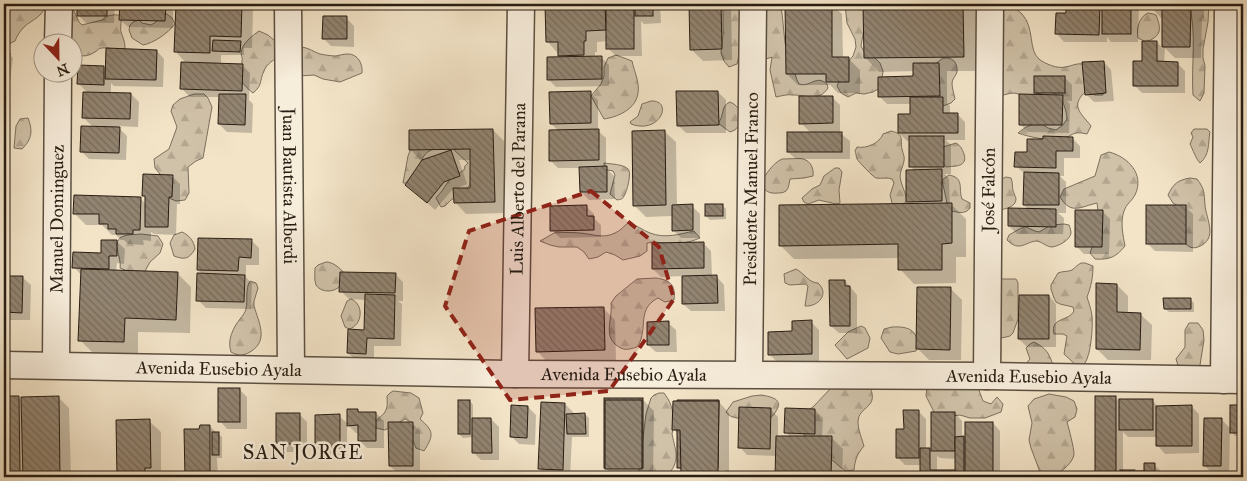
<svg xmlns="http://www.w3.org/2000/svg" width="1247" height="481" font-family="'IM FELL Great Primer',serif">
<style>
.forest{fill:url(#forest-firs);stroke:#7c705e}
.shadow{fill:#0003;fill-rule:evenodd}
.building{fill:url(#building-back-hatch);stroke:#281d12}
.lines{fill:none;stroke-linecap:round;stroke-linejoin:round}
.minor-casing{stroke:#5b4f40;stroke-width:29}
.minor{stroke:#f7eddb;stroke-width:26}
.marked{fill:#8f2418;fill-opacity:0.2;stroke:#8f2418;stroke-width:4;stroke-dasharray:10 6;stroke-linejoin:round}
.labels{text-anchor:middle;dominant-baseline:central;stroke-width:5;stroke-linejoin:round;paint-order:stroke}
.street-label{font-size:18px;fill:#281d12;stroke:#f7eddb}
.quarter-label{font-size:20px;letter-spacing:1px;fill:#281d12;stroke:#f7eddb}
</style>
<defs>
<pattern id="forest-firs" width="22" height="20" patternUnits="userSpaceOnUse" patternTransform="scale(1.25)"><rect width="22" height="20" fill="#d0c2a9"/><path d="M5 1l3.5 6h-7zM16 11l3.5 6h-7z" fill="#b3a690"/></pattern>
<pattern id="building-back-hatch" width="6" height="6" patternUnits="userSpaceOnUse" patternTransform="scale(1.25)"><rect width="6" height="6" fill="#928471"/><path d="M-1 5l2 2M0 0l6 6M5-1l2 2" fill="none" stroke="#776b5b"/></pattern>
</defs>
<rect width="100%" height="100%" fill="#f3e4c8"/>
<filter id="stains"><feTurbulence type="fractalNoise" baseFrequency=".004" numOctaves="4"/><feColorMatrix values="0 0 0 0 .2 0 0 0 0 .09 0 0 0 0 .02 0 0 0 .5 -.17"/></filter>
<radialGradient id="worn" r=".72"><stop offset=".6" stop-color="#630" stop-opacity="0"/><stop offset="1" stop-color="#630" stop-opacity=".3"/></radialGradient>
<!-- forest -->
<g class="forest">
<path d="M5 4H46C42 18 34 18 24 27 20 31 17 36 15 41L4 46V14Z"/>
<path d="M71 4 79 22 82 25 102 20C105 17 108 15 113 15 126 13 119 26 121 32 123 38 125 42 125 48 115 55 111 46 102 48 99 48 98 50 95 52 87 57 81 57 73 53L72 42H63Z"/>
<path d="M723 4H740L739 55 737 64 729 67 724 61 721 53 723 35Z"/>
<path d="M758 4H779L782 13 785 43 797 80 799 84C810 88 816 74 827 84L828 88C819 102 807 95 793 95 787 94 781 96 776 97L770 70 772 57 763 60Z"/>
<path d="M845 4H868L865 12 864 29 861 46 865 53 874 57 880 63 883 71 882 79 880 88 873 92 864 94 856 93 848 97 841 93 837 86 847 63 853 56 856 47 855 39 847 23Z"/>
<path d="M1189 4H1209L1208 22 1203 49V58L1205 66 1204 93 1200 101 1193 95C1191 65 1197 33 1189 4Z"/>
<path d="M1008 6C1014 7 1018 10 1022 14 1035 28 1028 50 1039 59 1045 64 1058 69 1065 67 1073 66 1079 61 1087 66 1093 70 1099 80 1103 87V95H1095L1086 91C1070 106 1080 112 1091 126L1087 134C1071 130 1073 137 1061 139 1048 141 1029 137 1018 133 1025 127 1031 124 1040 123L1048 128 1056 130 1063 125 1067 119C1066 108 1062 93 1049 92 1042 92 1036 95 1029 95 1023 96 1020 94 1014 93 1009 93 1001 96 995 97L1000 8Z"/>
<path d="M164 12 172 18 175 24C168 33 154 43 143 45L132 38 129 30 130 25 133 22 139 20 142 23 151 25 156 22 158 13Z"/>
<path d="M1148 13 1153 14 1156 15C1162 30 1161 36 1146 42L1138 38C1136 29 1139 17 1148 13Z"/>
<path d="M259 31 268 35 275 41 276 58C271 62 266 65 264 71 259 81 263 85 253 93 237 80 241 78 242 61 243 58 241 55 241 53 242 43 252 36 259 31Z"/>
<path d="M302 47C309 48 314 52 320 54 325 55 331 56 336 56 340 55 344 54 348 54 358 54 363 64 362 73L340 82 323 79 314 75 299 76 293 48Z"/>
<path d="M616 55 632 61C634 71 640 83 638 93 636 109 618 117 604 119L591 96 601 84 604 76V67L608 58Z"/>
<path d="M943 58C952 57 958 62 957 72 956 76 952 79 952 83 952 88 954 94 955 99L951 103 943 106 932 99 929 95 931 67Z"/>
<path d="M194 94H204L208 98 212 107 203 158 196 161 188 167 189 193 185 200 176 201 169 198 162 183 160 174 155 168 154 159 169 149 177 127 171 111 173 105 180 99Z"/>
<path d="M651 101C674 100 660 135 631 124L630 122 638 116 642 104Z"/>
<path d="M730 102 734 104 740 110V124L735 130 730 132 718 123C725 116 720 106 730 102Z"/>
<path d="M28 118C33 131 32 139 22 149L14 148 16 126 20 119Z"/>
<path d="M1194 129H1207L1210 132C1208 143 1210 155 1200 163 1196 159 1193 150 1190 144L1193 137 1191 133Z"/>
<path d="M891 131C905 134 900 140 902 149 903 154 905 157 904 161 903 167 900 171 900 177 901 185 906 193 907 201 903 205 897 206 892 203L890 195 894 183 892 179C887 177 882 179 876 178 873 177 859 162 857 159 856 156 856 153 855 151L857 147C866 149 880 143 883 134Z"/>
<path d="M956 143C961 146 962 149 964 154 968 167 955 166 946 167L941 160 943 147Z"/>
<path d="M411 148 434 149C419 154 423 164 416 174 414 177 410 180 408 183H403L408 156Z"/>
<path d="M468 148 471 151V183L466 190 451 200 445 206 441 207 436 198 442 191 450 179 464 170 465 166 468 163 453 149Z"/>
<path d="M1109 152C1128 157 1145 174 1135 195 1132 201 1126 204 1124 211 1120 222 1123 235 1125 246 1116 257 1110 260 1095 259L1090 253C1096 237 1100 220 1097 203 1080 207 1071 215 1060 197L1064 189 1095 176 1101 155Z"/>
<path d="M782 159C787 159 800 158 803 159 811 161 814 169 813 176L804 178 790 179C789 183 789 188 786 191 783 193 780 193 778 193 769 194 764 191 761 183 765 175 773 163 782 159Z"/>
<path d="M604 163C610 164 623 164 628 169 632 172 627 192 624 196 622 200 621 199 617 200L610 194 615 175 613 171 608 170 604 167Z"/>
<path d="M835 168H839L842 172 839 190 840 203 836 204 819 200 808 204 804 202 802 198 812 189 820 185 824 176Z"/>
<path d="M949 175C965 178 958 189 962 199L970 203V208C965 215 958 212 951 211L947 203 942 180Z"/>
<path d="M1006 177 1011 178C1013 183 1012 186 1013 191 1014 193 1016 198 1016 199 1016 207 1005 209 999 210L998 181Z"/>
<path d="M1190 178 1197 179C1205 189 1204 194 1205 205 1206 219 1219 239 1198 247 1192 249 1188 247 1184 242L1178 206 1173 203 1168 195C1173 184 1178 180 1190 178Z"/>
<path d="M628 223C637 225 642 230 650 233 665 239 680 234 694 231L700 238 692 241 674 245 656 242 647 243V251L640 256 623 260 615 255 606 252 598 257 589 259 584 252 577 247H559L550 245 540 241 556 232C564 233 572 232 580 233 592 234 604 239 615 233 620 231 624 226 628 223Z"/>
<path d="M1064 224 1069 225C1070 228 1071 230 1071 233 1070 240 1059 246 1052 247 1047 247 1042 242 1037 241 1026 241 1020 253 1007 240L1009 235 1021 228 1026 227 1035 231 1039 232 1051 225Z"/>
<path d="M182 232C189 235 194 241 195 249 189 259 185 260 174 256L170 243 174 235Z"/>
<path d="M141 234 158 236 163 244 160 253 150 262 144 273H128L125 270 120 268C122 258 110 240 124 236 129 234 135 235 141 234Z"/>
<path d="M326 262C333 262 340 268 344 273 343 277 342 283 341 285 335 293 321 293 316 285 314 280 315 273 315 268L318 265Z"/>
<path d="M1081 263H1085L1093 266C1093 277 1091 287 1087 297 1089 303 1091 309 1092 316 1093 327 1091 354 1085 363 1083 366 1082 366 1078 367L1064 354 1067 336 1063 334H1054C1050 317 1068 322 1074 311L1073 307 1060 304 1056 302 1054 298 1051 289V285L1058 273C1062 271 1068 272 1072 270 1075 268 1077 265 1081 263Z"/>
<path d="M796 269C804 273 809 283 818 283 830 294 818 307 805 306L808 286 805 284 790 285 785 283 784 274Z"/>
<path d="M656 278C670 280 676 285 674 300L665 302 658 298C639 308 646 322 641 339 640 342 639 344 637 347 630 349 625 351 619 347 602 337 613 319 611 303L616 296 637 279Z"/>
<path d="M997 279H1016L1018 283V319L1013 333 1010 336 1006 337 1001 338 997 335Z"/>
<path d="M1243 280V356L1237 357 1232 348 1238 316 1237 298 1238 289 1240 284Z"/>
<path d="M250 281 256 283 258 288 254 301V306C259 323 269 341 250 352 243 356 238 356 231 352 227 340 233 328 240 319 243 315 245 313 246 309 248 299 245 289 250 281Z"/>
<path d="M351 299C364 304 363 325 349 329L345 327 341 316 347 301Z"/>
<path d="M1189 323H1198L1203 330 1204 340 1200 365 1195 372 1181 375 1176 359 1185 347V330Z"/>
<path d="M861 326 865 328 870 338 868 348 847 359 835 345 848 332Z"/>
<path d="M892 327C910 326 920 331 916 351L898 354 890 352 881 338 884 329Z"/>
<path d="M1034 342C1046 348 1049 353 1053 365L1022 368 1030 359 1026 348 1030 344Z"/>
<path d="M868 383C882 409 858 405 858 422 858 430 862 439 864 446 857 454 855 460 854 470L845 471 825 454 812 450 801 428 805 412 813 407 832 387Z"/>
<path d="M977 385 983 401 991 404 997 397 1003 404 1001 412 985 418H970L960 415 952 416 944 419 934 412 926 396 927 387Z"/>
<path d="M393 391 411 393 419 398 423 413 420 419C434 431 434 435 424 451L416 448C413 441 409 434 414 428 412 423 410 421 405 419L385 430 376 428C374 416 382 419 386 410 388 405 387 401 387 396L390 393Z"/>
<path d="M659 393H664C673 404 676 420 672 434 676 453 681 461 666 477H638L646 414 651 398 654 395Z"/>
<path d="M1049 394 1066 397 1074 401 1077 409 1075 417 1067 422C1069 429 1074 448 1074 454 1073 464 1057 477 1047 475 1045 475 1042 473 1040 472L1031 448 1029 440 1032 423 1028 406 1034 399Z"/>
<path d="M762 395C771 397 784 399 776 411 775 413 773 416 771 417 765 421 734 420 729 415 728 415 727 413 726 412L733 402 752 396Z"/>
</g>
<!-- shadow -->
<g class="shadow">
<path d="M4 4H10L6 46H4Z"/>
<path d="M78 4H115L114 23H86L78 15Z"/>
<path d="M121 4H173V28L128 27 120 20Z"/>
<path d="M177 4H245L253 11 252 48H244V55H221V64L242 65 250 73 249 100 253 104 252 133 227 132 219 124 220 97H190L182 89 187 64 176 52Z"/>
<path d="M546 4H660L661 23 644 24 641 21 642 56H616L608 48V41L597 42V52H595V57H601L609 65V86L556 87 548 79 562 58 547 41Z"/>
<path d="M690 4H731L732 60 703 61 691 49Z"/>
<path d="M786 4H832L842 14 843 58H848L860 70V93H838L830 85H798L787 74Z"/>
<path d="M865 4H977V71H947V103L950 106V114H957L965 122V140H946L951 145V174H945L949 179 950 205 951 204 966 219V257H956V283L914 284 900 269V258L794 259 780 245 911 205 907 201 915 171 911 167 910 141H907L899 133 911 115V104H887L879 96 915 78V71L879 72 865 57Z"/>
<path d="M1067 4H1139L1138 42H1111L1107 37V42H1064L1057 34 1067 14Z"/>
<path d="M1150 4H1204V18H1202L1201 58H1175L1165 48 1164 63H1177L1185 71V93H1142L1134 85 1143 62 1157 42 1163 49 1164 18H1161L1150 6Z"/>
<path d="M346 18 354 26V47L331 46 323 38Z"/>
<path d="M157 51 164 59 163 87 114 86 111 83V94H131L139 102 138 127 117 126 127 136 126 160 89 159 81 151 94 128 84 118 88 93 79 84 104 67 107 70Z"/>
<path d="M4 54H9L13 58 10 80 4 79Z"/>
<path d="M1104 62 1111 70 1114 101 1094 102 1086 94Z"/>
<path d="M1064 77 1072 85V101H1067L1070 104 1069 133 1028 132 1020 124 1038 96 1035 93Z"/>
<path d="M718 92 726 100V133H686L678 125Z"/>
<path d="M4 93 10 99 7 128 4 127Z"/>
<path d="M590 93 598 100V131L606 138V168L614 176 615 199 589 200 581 192 580 168H558L551 161 559 131 551 124Z"/>
<path d="M832 97 840 105V133L850 141V159H796L788 152 811 133 801 123Z"/>
<path d="M4 129 9 134 7 154H4Z"/>
<path d="M493 130 504 141 506 213 466 214 455 202 472 189 471 160H459L467 184 452 190 435 210 415 192 422 162 410 149Z"/>
<path d="M664 131 676 142 677 206H692L700 214V238H681L673 230V216L646 217 635 206Z"/>
<path d="M1072 138 1080 146V158H1064V176H1060L1066 182V213H1058L1064 218 1063 234H1017L1009 226 1029 210 1024 205 1025 174 1016 166 1028 153Z"/>
<path d="M172 176 180 184V204H177L176 235 154 234 151 232V241L143 240 144 245 128 244 124 240H121L116 235H112L102 225H86L74 213 140 198 146 204V198L144 195Z"/>
<path d="M722 205 726 209V219L710 220 706 216Z"/>
<path d="M586 206 594 214V218L601 225V237L560 238 552 230Z"/>
<path d="M1185 207 1193 214V252L1155 251 1147 243Z"/>
<path d="M1102 211 1110 219 1109 254H1084L1076 246Z"/>
<path d="M251 240 259 248V265H246V277L252 284 251 309 206 308 198 300 203 275 198 270Z"/>
<path d="M117 242 125 249 124 264 117 263 116 272 177 273 191 287 190 333 138 332V355L94 354 80 340 82 276 74 267 102 254Z"/>
<path d="M703 243 711 251 712 277H717L724 285 725 311H691L683 304V276L661 277 653 269Z"/>
<path d="M395 274 403 282V301H398L402 304 401 346H374V361L356 360 348 353 365 331 366 300 349 299 341 291Z"/>
<path d="M4 277 23 278 31 285 30 320H10L4 313Z"/>
<path d="M845 281 857 295V333H839L831 326Z"/>
<path d="M1117 285 1128 296V314H1140L1152 325 1151 360H1108L1097 349Z"/>
<path d="M951 289 962 300 961 360H929L918 349Z"/>
<path d="M1049 296 1056 304V347H1027L1019 339Z"/>
<path d="M1190 299 1194 303V312H1169L1165 309Z"/>
<path d="M603 308 615 320 616 361 548 363 537 351Z"/>
<path d="M811 322 819 330V361L777 362 769 354Z"/>
<path d="M668 323 676 330 677 352H656L648 345Z"/>
<path d="M239 389 247 397V429H227L220 421Z"/>
<path d="M4 397H18L23 402 58 397 69 408 71 477H4Z"/>
<path d="M1115 397 1119 401 1152 400 1158 407 1191 406 1199 414V453L1165 454 1158 446 1157 437H1128L1123 432V471H1134L1138 475 1145 472 1154 465 1162 472V477H1042V476H1096L1097 398Z"/>
<path d="M643 400 654 411 653 477H614L605 468Z"/>
<path d="M470 401 473 405V419H491L499 427V460H481L473 452V437L463 438 459 434Z"/>
<path d="M718 401 729 413V477H688L678 467V434L674 430ZM687 470H725V473H687Z"/>
<path d="M565 404 573 412V415L585 414 589 418V437H572L570 477 547 476 539 468Z"/>
<path d="M1232 406H1243V436H1235L1230 430 1229 474H1243V477H1227V473H1212L1204 465 1222 420 1231 429Z"/>
<path d="M528 407 536 415 535 445 519 444 512 437Z"/>
<path d="M770 409 778 417V437H790L786 432 815 410 823 418 822 437 832 438 843 449 842 477H776L777 456 747 455 740 447Z"/>
<path d="M358 410 360 413H376L384 421V448H367L359 440V433H356L347 424V455H324L316 448 339 416 348 424Z"/>
<path d="M919 412 926 419V449H929L932 452V413H955L962 421V438H966L993 423 1000 431V477H921V465H905L897 457 905 430ZM937 456 940 458 957 459V471H937Z"/>
<path d="M299 414 307 422V452H285L277 444Z"/>
<path d="M118 421H149L161 432V477H118Z"/>
<path d="M412 423 420 431V473L398 474 390 466Z"/>
<path d="M209 426 222 437V458H217L218 477H186L185 430H201Z"/>
</g>
<!-- building -->
<g class="building">
<rect x="77" y="4" width="30" height="12"/>
<path d="M120 4H166L165 21 119 20Z"/>
<path d="M176 4H242L241 37 210 36V53L174 52Z"/>
<path d="M545 4H605L606 30 586 31V41H584V55L558 56V42H546Z"/>
<rect x="606" y="4" width="28" height="45"/>
<rect x="635" y="4" width="18" height="12"/>
<path d="M689 4H721L722 49 690 50Z"/>
<path d="M785 4H832V57H849V82H826V74H786Z"/>
<path d="M863 4H963L964 57 864 58Z"/>
<path d="M1066 4H1100L1099 35 1055 34 1056 13H1066Z"/>
<rect x="1102" y="4" width="29" height="30"/>
<path d="M1148 4H1193V7H1191L1190 47H1162V7H1148Z"/>
<path d="M323 16H347V39H322Z"/>
<path d="M213 40 241 41 240 52 212 51Z"/>
<path d="M1142 41H1157V61L1178 62V86H1133V61H1142Z"/>
<path d="M106 48 157 50 156 80 105 79Z"/>
<path d="M4 52 10 53 7 77H4Z"/>
<path d="M602 56V79L547 80V57Z"/>
<path d="M1104 61 1106 93 1085 95 1082 62Z"/>
<path d="M181 62 243 64 242 91 180 89Z"/>
<path d="M913 63H939L940 96 878 97V77L913 76Z"/>
<path d="M78 65 104 66V85L77 84Z"/>
<rect x="1034" y="76" width="31" height="17"/>
<path d="M591 91V123L550 124 549 92Z"/>
<path d="M676 91H718L719 125 677 126Z"/>
<path d="M83 92 131 93 130 119 82 118Z"/>
<path d="M219 94H246L245 125 218 124Z"/>
<path d="M1019 94 1063 95 1062 125H1019Z"/>
<path d="M799 96H833V123L799 124Z"/>
<path d="M910 97H943V113H958V133H898V114H910Z"/>
<path d="M1240 99H1243V121H1239Z"/>
<path d="M81 126 120 127 119 153 80 152Z"/>
<path d="M493 129 495 202 454 203 453 188H470V149L409 150V130Z"/>
<path d="M599 129V160L549 161V130Z"/>
<path d="M665 130 666 205 633 206 632 131Z"/>
<rect x="787" y="132" width="55" height="20"/>
<rect x="909" y="136" width="35" height="31"/>
<path d="M1043 136 1073 137V151H1056V168L1014 167 1015 152H1027V139H1043Z"/>
<path d="M451 150 460 176 444 182 427 203 405 185 422 160Z"/>
<path d="M607 166V192H580L579 167Z"/>
<path d="M942 169V201L906 202V170Z"/>
<path d="M1024 172 1059 173V205H1023Z"/>
<path d="M143 174 173 175 172 197H169L168 227H145V196H142Z"/>
<path d="M74 195 141 197 140 230H133V234H116V229H108V224H99V214H73Z"/>
<path d="M952 203V243L942 244V270H898V244L779 246V205Z"/>
<path d="M693 204V230L672 231V205Z"/>
<rect x="705" y="204" width="18" height="12"/>
<path d="M587 205V216H594V230L550 231V206Z"/>
<rect x="1146" y="205" width="40" height="39"/>
<path d="M1008 208 1056 209V227L1008 226Z"/>
<rect x="1241" y="209" width="2" height="29"/>
<path d="M1075 210H1103L1102 247H1075Z"/>
<path d="M198 238 252 239 251 258 239 257 238 271 197 270Z"/>
<path d="M101 240H117V256H109V269L72 268 73 252 101 253Z"/>
<path d="M704 242V268L652 269V243Z"/>
<path d="M81 269 178 272 176 320 125 318 124 342 78 341Z"/>
<path d="M340 272 396 273 395 293 339 292Z"/>
<path d="M197 273 245 275 244 302 196 301Z"/>
<path d="M717 275 718 303 682 304V276Z"/>
<path d="M4 276H23L22 313 4 312Z"/>
<path d="M829 280H845V286H850V326H830Z"/>
<path d="M1096 283 1117 284V312L1141 313 1140 350 1096 349Z"/>
<path d="M917 287H951L950 350 916 349Z"/>
<path d="M365 294 395 295 394 339 367 338 366 354 347 353 348 329 364 330Z"/>
<path d="M1019 295H1049V339H1018Z"/>
<path d="M1163 298H1191V309H1164Z"/>
<path d="M604 307 605 350 536 352 535 308Z"/>
<path d="M812 320V354L768 355V332L792 331V321Z"/>
<path d="M669 321V345H647V322Z"/>
<rect x="218" y="388" width="22" height="34"/>
<path d="M4 396H19L20 477H4Z"/>
<path d="M59 396 60 477H23L21 397Z"/>
<rect x="1095" y="396" width="21" height="78"/>
<rect x="604" y="398" width="39" height="70"/>
<rect x="1119" y="399" width="34" height="31"/>
<rect x="458" y="400" width="12" height="34"/>
<rect x="605" y="400" width="37" height="69"/>
<path d="M677 400H719L718 468H677Z"/>
<path d="M673 401H719L718 472H681L680 430H672Z"/>
<path d="M541 402 565 403 563 470 538 469Z"/>
<path d="M511 405 528 406 527 438 510 437Z"/>
<path d="M1192 405V446H1156V406Z"/>
<rect x="1230" y="405" width="13" height="28"/>
<path d="M739 407 771 408 770 449 738 448Z"/>
<path d="M785 408 815 409V434L784 433Z"/>
<path d="M347 409H358V412H376V441H358V425L347 426Z"/>
<path d="M903 410H919V458H896V429H904Z"/>
<rect x="931" y="412" width="24" height="39"/>
<rect x="276" y="413" width="24" height="31"/>
<path d="M585 413 586 434H567L566 414Z"/>
<path d="M340 414V448H315V415Z"/>
<path d="M472 418H491L492 453H472Z"/>
<path d="M1204 418H1222L1221 466H1203Z"/>
<path d="M150 419 151 468H145V477H117L116 420Z"/>
<path d="M388 422H413V466H389Z"/>
<rect x="965" y="422" width="28" height="54"/>
<path d="M200 425H210V477H185L184 429H199Z"/>
<rect x="212" y="432" width="7" height="23"/>
<path d="M776 436H832L831 477H775Z"/>
<path d="M964 436V477H969H955V437Z"/>
<path d="M920 448H930V470H955V477H920Z"/>
<path d="M1144 463H1155V477H1136V471H1144Z"/>
<rect x="1120" y="470" width="15" height="7"/>
<rect x="1226" y="473" width="17" height="4"/>
<rect x="1040" y="475" width="75" height="2"/>
</g>
<g class="lines">
<defs>
<g id="minor">
<path id="s1" d="M288 4 291 369"/>
<path d="M58 42 59 4"/>
<path id="s2" d="M4 365 515 374 987 376 1243 380"/>
<path id="s3" d="M56 365 58 72"/>
<path id="s4" d="M515 374 521 4"/>
<path id="s5" d="M749 374 753 4"/>
<path id="s6" d="M987 376 990 4"/>
<path d="M1224 380 1228 4"/>
</g>
</defs>
<!-- minor casing -->
<use href="#minor" class="minor-casing"/>
<!-- minor -->
<use href="#minor" class="minor"/>
</g>
<!-- marked area -->
<path class="marked" d="M591 191 659 247 674 299 609 391 510 400 445 306 469 231Z"/>
<g class="labels">
<!-- street labels -->
<g class="street-label">
<text stroke="none"><textPath href="#s1" startOffset="182">Juan Bautista Alberdi</textPath></text>
<text stroke="none"><textPath href="#s4" startOffset="185">Luis Alberto del Parana</textPath></text>
<text stroke="none"><textPath href="#s5" startOffset="185">Presidente Manuel Franco</textPath></text>
<text stroke="none"><textPath href="#s6" startOffset="186">José Falcón</textPath></text>
<text stroke="none"><textPath href="#s3" startOffset="146">Manuel Dominguez</textPath></text>
<text stroke="none"><textPath href="#s2" startOffset="215">Avenida Eusebio Ayala</textPath></text>
<text stroke="none"><textPath href="#s2" startOffset="620">Avenida Eusebio Ayala</textPath></text>
<text stroke="none"><textPath href="#s2" startOffset="1025">Avenida Eusebio Ayala</textPath></text>
</g>
<!-- quarter labels -->
<g class="quarter-label">
<text x="303" y="452">SAN JORGE</text>
</g>
</g>
<!-- margin -->
<rect width="1247" height="481" fill="none" stroke="#f3e4c8" stroke-width="20"/>
<rect x="5" y="5" width="1237" height="471" fill="none" stroke="#281d12" stroke-width="2.5"/>
<rect x="10" y="10" width="1227" height="461" fill="none" stroke="#281d12"/>
<!-- north arrow -->
<g transform="translate(58 58) rotate(158)"><circle r="24" fill="#f7eddb" stroke="#a49a8b"/>
<path d="M0-4L9 19L0 12L-9 19Z" fill="#8f2418"/>
<text y="-8" font-size="14" font-weight="bold" text-anchor="middle" fill="#281d12">N</text>
</g>
<rect width="100%" height="100%" filter="url(#stains)"/>
<rect width="100%" height="100%" fill="url(#worn)"/>
</svg>
